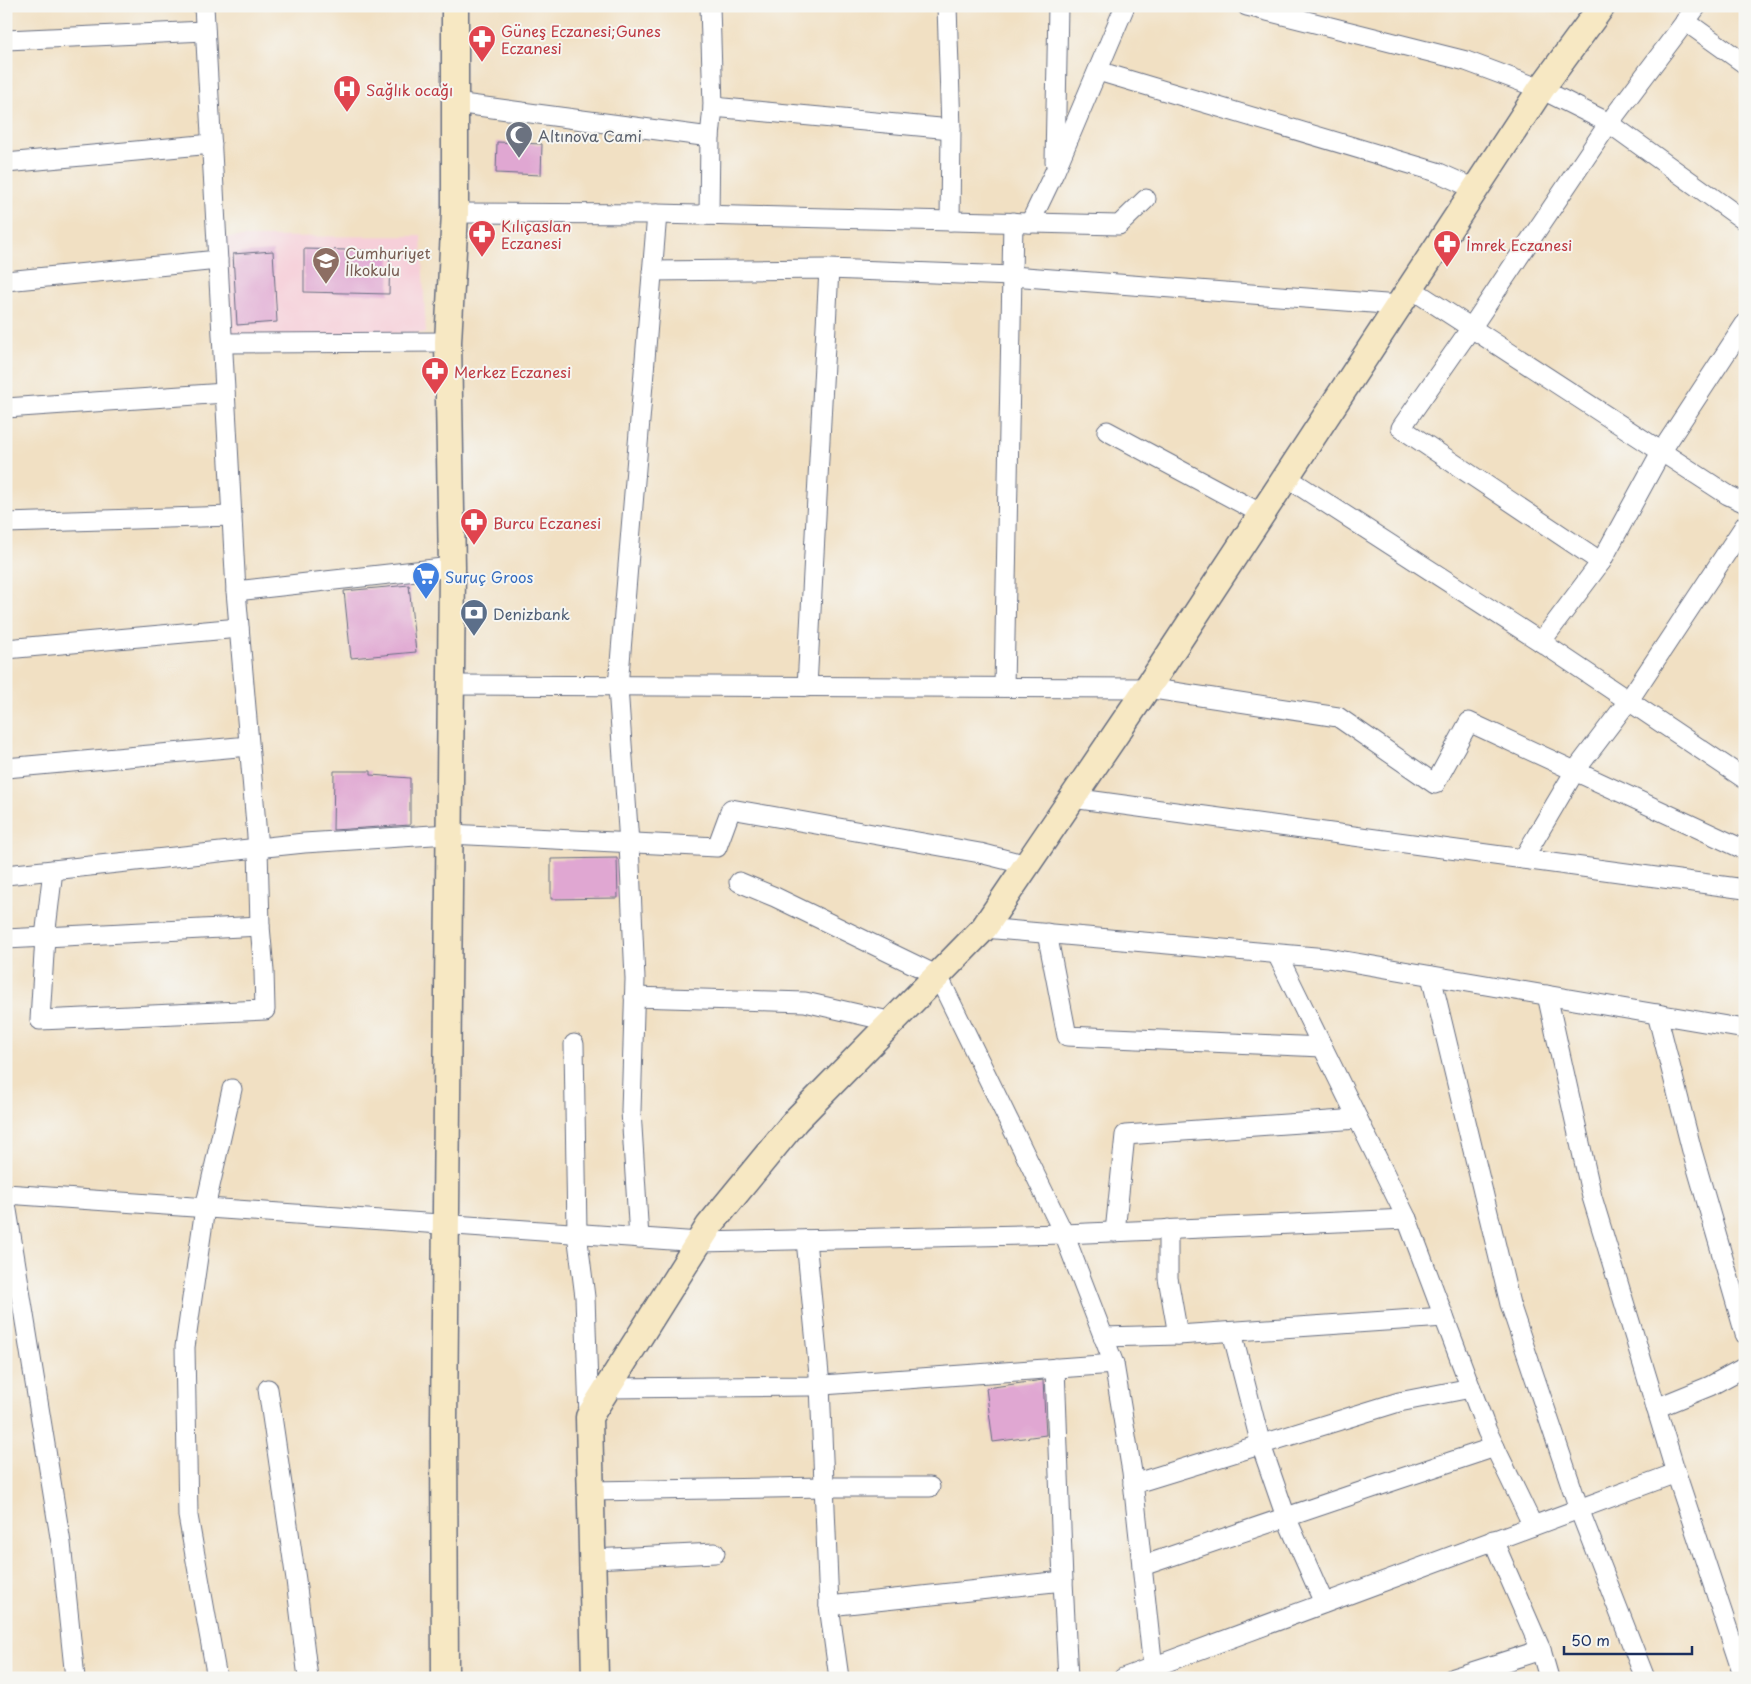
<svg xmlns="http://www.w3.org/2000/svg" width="1751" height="1684" font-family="'Playpen Sans',sans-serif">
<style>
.built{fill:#f6cfd9}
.building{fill:#e0a7d2}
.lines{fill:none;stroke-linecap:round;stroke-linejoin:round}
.street-casing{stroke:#666d81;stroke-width:21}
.secondary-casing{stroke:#666d81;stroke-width:29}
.street{stroke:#fff;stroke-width:19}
.secondary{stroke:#f7e8c3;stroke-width:26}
.labels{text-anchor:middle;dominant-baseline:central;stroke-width:4;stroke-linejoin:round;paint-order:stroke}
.health-label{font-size:15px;fill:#be3a42;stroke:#f6f6f2;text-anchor:start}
.worship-label{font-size:15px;fill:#5b616d;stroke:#f6f6f2;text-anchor:start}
.education-label{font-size:15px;fill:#785e54;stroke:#f6f6f2;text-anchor:start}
.shop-label{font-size:15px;fill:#366cbe;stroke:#f6f6f2;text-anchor:start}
.service-label{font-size:15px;fill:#4e5e75;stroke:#f6f6f2;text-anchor:start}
</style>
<rect width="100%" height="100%" fill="#f6f6f2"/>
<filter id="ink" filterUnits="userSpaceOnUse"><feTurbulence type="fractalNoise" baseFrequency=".02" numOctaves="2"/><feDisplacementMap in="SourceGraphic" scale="10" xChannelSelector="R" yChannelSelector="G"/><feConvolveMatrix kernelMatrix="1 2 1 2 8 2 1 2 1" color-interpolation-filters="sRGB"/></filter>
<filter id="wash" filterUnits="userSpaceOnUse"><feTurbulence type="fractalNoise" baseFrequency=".0096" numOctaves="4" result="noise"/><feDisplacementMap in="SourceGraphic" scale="20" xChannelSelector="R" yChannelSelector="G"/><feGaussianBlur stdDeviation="1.12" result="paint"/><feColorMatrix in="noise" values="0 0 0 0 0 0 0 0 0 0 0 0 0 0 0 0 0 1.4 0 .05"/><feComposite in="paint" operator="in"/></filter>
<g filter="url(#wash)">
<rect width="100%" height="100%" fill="#f1e0c3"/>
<!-- built -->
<path class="built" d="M421 236 426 333 232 337 224 237Z"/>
<g id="blocks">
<!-- building -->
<g class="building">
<path d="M497 142 542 144 541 175 496 173Z"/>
<path d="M304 249 390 251 389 294 304 292Z"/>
<path d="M273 251 277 322 237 325 233 254Z"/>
<path d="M409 585 416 652 351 658 344 591Z"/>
<path d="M334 771H371V775L410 778V825L333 830Z"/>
<path d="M617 858 618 898 551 899V859Z"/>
<path d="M1043 1380 1046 1435 993 1442 986 1388Z"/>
</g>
</g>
</g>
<g filter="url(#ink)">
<use href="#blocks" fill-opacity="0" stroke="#666d81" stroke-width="1"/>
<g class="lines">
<defs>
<g id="street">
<path d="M947 6 951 129 950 221"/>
<path d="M1247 6 1466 61 1541 89 1609 123 1745 221"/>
<path d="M1685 21 1745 64"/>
<path d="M6 40 205 31"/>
<path d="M1098 71 1437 172 1475 189"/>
<path d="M455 103 710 137"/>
<path d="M713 107 951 129"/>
<path d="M1055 162 1058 6"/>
<path d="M6 163 212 144"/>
<path d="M455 213 657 214 1119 225 1146 199"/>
<path d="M709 215 710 137 713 107 710 6"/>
<path d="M1030 223 1055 171 1125 6"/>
<path d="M652 271 829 269 1012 276 1399 305"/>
<path d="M6 281 218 260"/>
<path d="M1410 288 1728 495 1745 503"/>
<path d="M223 343 448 342"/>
<path d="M6 408 225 393"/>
<path d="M1107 431 1262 514"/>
<path d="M1286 477 1541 642 1745 779"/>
<path d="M6 523 232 516"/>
<path d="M1601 562 1401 428 1471 328 1609 123 1697 6"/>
<path d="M236 591 452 567"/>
<path d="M1541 642 1601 562 1661 452 1745 324"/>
<path d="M6 649 239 628"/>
<path d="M451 685 1147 688 1338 717 1435 784 1469 722 1745 850"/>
<path d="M807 687 829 269"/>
<path d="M1004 687 1013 222"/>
<path d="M6 768 249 746"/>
<path d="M1072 798 1745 889"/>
<path d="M1523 859 1575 771 1629 700 1745 525"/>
<path d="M53 870 45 937 40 1020 265 1010 264 971 260 926 258 848 236 591 204 6"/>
<path d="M6 875 304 843 449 834 717 847 731 809 980 853 1027 865"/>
<path d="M739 882 775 897 938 976 1064 1234 1114 1364 1132 1472 1154 1678"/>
<path d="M984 928 1327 958 1745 1029"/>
<path d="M1047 933 1067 1036 1323 1047"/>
<path d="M6 939 260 926"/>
<path d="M1277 954 1407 1219 1487 1431 1533 1526"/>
<path d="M1431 976 1510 1304 1579 1509 1645 1678"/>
<path d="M1547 995 1592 1197 1676 1473 1744 1678"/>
<path d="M634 997 805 1002 893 1022"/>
<path d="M1657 1014 1692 1151 1745 1334"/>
<path d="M574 1044 577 1233 585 1297 589 1417"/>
<path d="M6 1194 700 1242 1064 1234 1407 1219"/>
<path d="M6 1204 61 1543 75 1678"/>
<path d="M1168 1229V1278L1178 1335"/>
<path d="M1115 1232 1125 1135 1358 1119"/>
<path d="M639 1238 631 1111 635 979 629 843 618 687 657 214"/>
<path d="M806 1240 820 1385 829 1606 839 1678"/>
<path d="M1232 1332 1261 1445 1286 1517 1324 1603"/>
<path d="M1103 1337 1178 1335 1444 1317"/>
<path d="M1055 1368 1063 1581 1068 1678"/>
<path d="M608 1388 809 1386 1114 1364"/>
<path d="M268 1389 296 1580 308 1678"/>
<path d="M1656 1408 1710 1386 1745 1367"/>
<path d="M1133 1484 1399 1402 1471 1388"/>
<path d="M591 1491 824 1487H930"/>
<path d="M1493 1540 1541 1650 1549 1678"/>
<path d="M593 1559 715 1553"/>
<path d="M1142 1566 1384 1484 1495 1447"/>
<path d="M829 1606 1063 1581"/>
<path d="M217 1678 188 1516 185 1347 205 1208 232 1089"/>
<path d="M1123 1678 1676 1473"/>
<path d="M1453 1678 1541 1650"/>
</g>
<g id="secondary">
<path d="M445 1678 444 1424 452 567 448 342 455 213V6"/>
<path d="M595 1678 589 1417 709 1226 796 1120 984 928 1158 672 1541 89 1602 6"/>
</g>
</defs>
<!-- street casing -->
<use href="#street" class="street-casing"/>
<!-- secondary casing -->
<use href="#secondary" class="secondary-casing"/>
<!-- street -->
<use href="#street" class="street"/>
<!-- secondary -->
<use href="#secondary" class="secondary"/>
</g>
</g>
<!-- icons -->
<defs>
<symbol id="pharmacy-pin" viewBox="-11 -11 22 30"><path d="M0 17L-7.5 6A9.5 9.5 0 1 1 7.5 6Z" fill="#e0444e" stroke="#f6f6f2"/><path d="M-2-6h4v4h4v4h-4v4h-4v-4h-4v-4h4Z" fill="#fff"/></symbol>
<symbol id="hospital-pin" viewBox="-11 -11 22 30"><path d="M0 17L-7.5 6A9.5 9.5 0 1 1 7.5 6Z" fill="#e0444e" stroke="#f6f6f2"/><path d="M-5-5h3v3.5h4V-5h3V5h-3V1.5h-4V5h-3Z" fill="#fff"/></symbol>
<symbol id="mosque-pin" viewBox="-11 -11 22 30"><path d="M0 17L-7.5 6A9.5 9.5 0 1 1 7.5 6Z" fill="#6b7280" stroke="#f6f6f2"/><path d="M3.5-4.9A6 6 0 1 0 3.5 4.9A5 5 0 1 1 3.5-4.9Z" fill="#fff"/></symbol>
<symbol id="school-pin" viewBox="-11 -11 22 30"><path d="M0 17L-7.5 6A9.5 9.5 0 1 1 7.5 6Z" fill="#8d6e63" stroke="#f6f6f2"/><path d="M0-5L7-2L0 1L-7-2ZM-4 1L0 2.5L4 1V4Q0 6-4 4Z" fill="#fff"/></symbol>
<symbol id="supermarket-pin" viewBox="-11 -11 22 30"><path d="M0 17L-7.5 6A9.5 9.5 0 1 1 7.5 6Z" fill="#3f7fe0" stroke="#f6f6f2"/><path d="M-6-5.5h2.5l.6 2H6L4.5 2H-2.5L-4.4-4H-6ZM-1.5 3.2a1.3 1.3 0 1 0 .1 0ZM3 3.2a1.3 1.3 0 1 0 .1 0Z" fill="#fff"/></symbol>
<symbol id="bank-pin" viewBox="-11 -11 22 30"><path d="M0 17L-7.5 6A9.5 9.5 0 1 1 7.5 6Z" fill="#5c6f8a" stroke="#f6f6f2"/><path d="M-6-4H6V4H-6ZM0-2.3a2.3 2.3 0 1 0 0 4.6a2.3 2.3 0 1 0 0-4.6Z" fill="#fff"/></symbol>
</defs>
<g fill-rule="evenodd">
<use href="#pharmacy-pin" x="466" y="23" width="32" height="43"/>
<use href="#hospital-pin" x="331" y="73" width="32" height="43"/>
<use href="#mosque-pin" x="503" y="119" width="32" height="43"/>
<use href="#pharmacy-pin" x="466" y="218" width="32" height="43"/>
<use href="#pharmacy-pin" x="1431" y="228" width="32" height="43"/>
<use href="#school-pin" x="310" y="245" width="32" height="43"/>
<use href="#pharmacy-pin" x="419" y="355" width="32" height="43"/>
<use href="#pharmacy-pin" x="458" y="506" width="32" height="43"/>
<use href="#supermarket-pin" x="410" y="560" width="32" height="43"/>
<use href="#bank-pin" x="458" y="597" width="32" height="43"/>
</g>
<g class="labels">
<!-- health labels -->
<g class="health-label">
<text x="501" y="30">Güneş Eczanesi;Gunes<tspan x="501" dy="17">Eczanesi</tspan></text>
<text x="366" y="89">Sağlık ocağı</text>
<text x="501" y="225">Kılıçaslan<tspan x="501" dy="17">Eczanesi</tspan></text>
<text x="1466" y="244">İmrek Eczanesi</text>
<text x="454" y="371">Merkez Eczanesi</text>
<text x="493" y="522">Burcu Eczanesi</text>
</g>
<!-- worship labels -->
<g class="worship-label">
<text x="538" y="135">Altınova Cami</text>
</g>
<!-- education labels -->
<g class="education-label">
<text x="345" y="252">Cumhuriyet<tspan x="345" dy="17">İlkokulu</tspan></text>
</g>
<!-- shop labels -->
<g class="shop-label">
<text x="445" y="576">Suruç Groos</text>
</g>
<!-- service labels -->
<g class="service-label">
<text x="493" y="613">Denizbank</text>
</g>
</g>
<!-- margin -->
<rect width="1751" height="1684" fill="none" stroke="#f6f6f2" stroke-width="25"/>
<!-- scale -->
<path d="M1564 1646v8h128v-8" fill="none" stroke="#1b2f5e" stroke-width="2.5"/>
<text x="1571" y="1646" font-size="15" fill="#1b2f5e" stroke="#f6f6f2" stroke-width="4" paint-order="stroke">50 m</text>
</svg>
